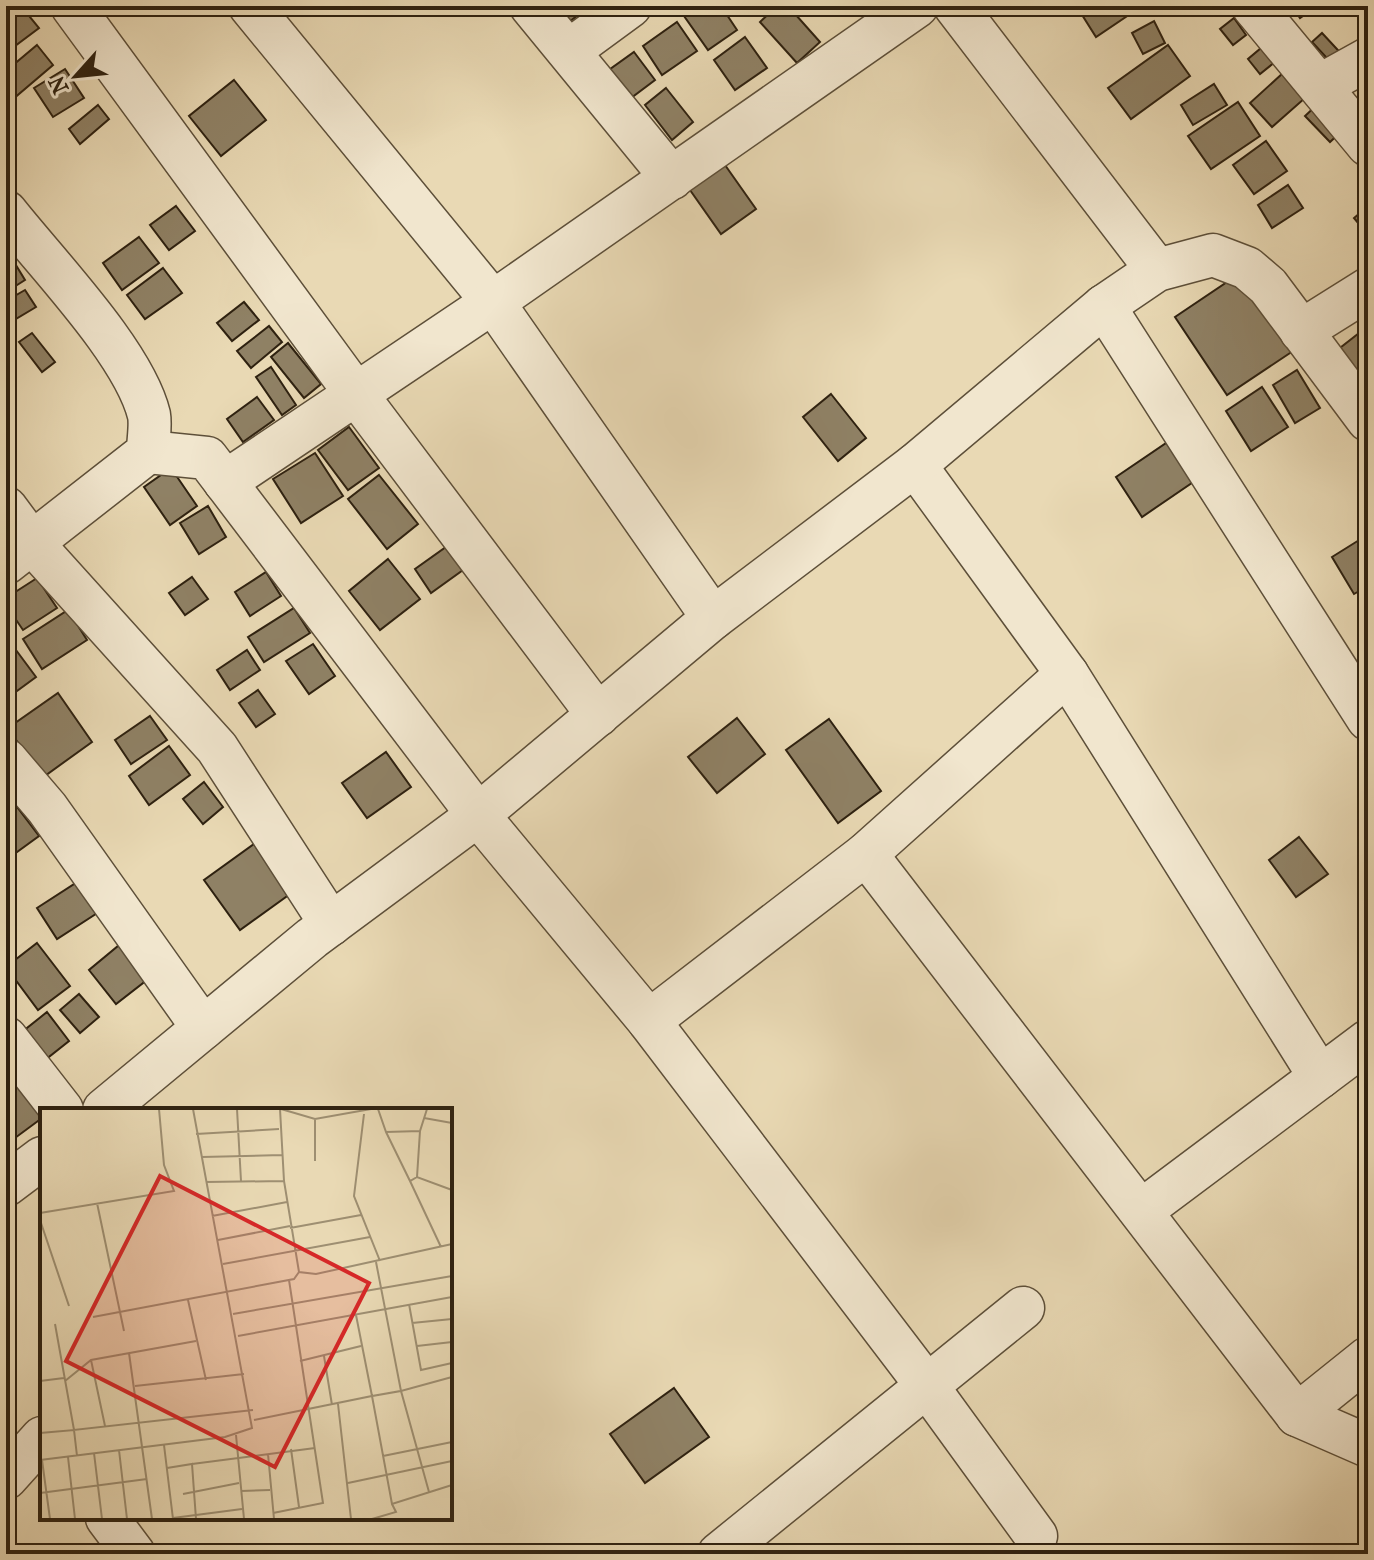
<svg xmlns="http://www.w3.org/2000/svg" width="1374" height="1560" font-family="'IM FELL French Canon',serif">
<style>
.building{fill:#8f8165;stroke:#2e2110;stroke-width:2}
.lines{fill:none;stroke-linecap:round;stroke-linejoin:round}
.minor-casing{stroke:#5d4f39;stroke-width:45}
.minor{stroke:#f1e6ce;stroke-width:42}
.inset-road{fill:none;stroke:#9e8f72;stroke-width:2}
.view{fill:#d62828;fill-opacity:0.15;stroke:#d62828;stroke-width:4}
.inset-edge{fill:none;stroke:#2e2110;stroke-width:4}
</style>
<rect width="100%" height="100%" fill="#e9d9b4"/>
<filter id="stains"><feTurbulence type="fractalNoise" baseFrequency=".0025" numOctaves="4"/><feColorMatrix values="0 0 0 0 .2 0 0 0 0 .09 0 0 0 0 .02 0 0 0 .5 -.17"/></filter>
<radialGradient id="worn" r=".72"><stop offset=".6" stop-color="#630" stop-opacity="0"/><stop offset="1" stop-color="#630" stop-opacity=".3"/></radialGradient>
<!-- building -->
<g class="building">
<path d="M6 6H21L39 28 7 52Z"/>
<path d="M550 6H590L565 25Z"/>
<path d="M677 6H721L737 30 708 50Z"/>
<path d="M777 6H788L820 42 797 63 760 22Z"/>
<path d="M1086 6H1142L1096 37 1079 10Z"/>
<path d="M1292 6H1317L1300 18Z"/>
<path d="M1234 18 1246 35 1233 45 1220 29Z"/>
<path d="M1154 21 1165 43 1143 54 1132 33Z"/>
<path d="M677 22 697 51 662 75 643 46Z"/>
<path d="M1322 33 1348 61 1338 70 1312 42Z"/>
<path d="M745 37 767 68 735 90 714 60Z"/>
<path d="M1267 43 1280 58 1260 74 1248 59Z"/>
<path d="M37 45 53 65 6 105V71Z"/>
<path d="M1168 45 1190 76 1131 119 1108 88Z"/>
<path d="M634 52 655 80 627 101 606 72Z"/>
<path d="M65 69 84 98 53 117 34 88Z"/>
<path d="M1283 73 1305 98 1272 127 1250 103Z"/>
<path d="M234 80 266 120 221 156 189 116Z"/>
<path d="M1214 84 1227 105 1193 125 1181 105Z"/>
<path d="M666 88 693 122 672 140 645 105Z"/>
<path d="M1238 102 1260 136 1211 169 1188 136Z"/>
<path d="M1320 102 1345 128 1330 142 1305 116Z"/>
<path d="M98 105 109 119 80 144 69 129Z"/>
<path d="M1266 141 1287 171 1254 194 1233 165Z"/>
<path d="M725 165 756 209 721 234 690 190Z"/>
<path d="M1288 185 1303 208 1272 228 1258 205Z"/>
<path d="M176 206 195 231 169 250 150 225Z"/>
<path d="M1368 206V235L1354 218Z"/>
<path d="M139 237 159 263 122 290 103 263Z"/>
<path d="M11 257 25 280 6 292V260Z"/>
<path d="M163 268 182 293 145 319 127 295Z"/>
<path d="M1245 270 1296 349 1227 395 1175 317Z"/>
<path d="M25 290 36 307 9 323 6 301Z"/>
<path d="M244 302 259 320 232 341 217 323Z"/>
<path d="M269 326 282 342 251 368 237 351Z"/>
<path d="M1368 326V369L1353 382 1331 355Z"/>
<path d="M32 333 55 362 42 372 19 342Z"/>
<path d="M288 343 321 384 304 398 271 357Z"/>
<path d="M271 367 296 405 282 415 256 377Z"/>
<path d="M1297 370 1320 408 1295 423 1273 385Z"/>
<path d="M1262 387 1288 427 1251 451 1226 411Z"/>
<path d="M831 394 866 438 838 461 803 417Z"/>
<path d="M257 397 274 420 243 442 227 419Z"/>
<path d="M349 427 379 468 348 490 318 450Z"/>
<path d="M1178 435 1205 474 1142 517 1116 477Z"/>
<path d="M315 453 343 496 301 523 273 479Z"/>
<path d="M171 468 197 506 170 525 144 487Z"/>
<path d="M379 475 418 524 387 549 348 499Z"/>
<path d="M208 506 226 537 199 554 180 523Z"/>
<path d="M1364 537 1368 543V586L1354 594 1332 557Z"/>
<path d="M446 547 463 570 431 593 415 569Z"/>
<path d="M388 559 420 599 380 630 349 591Z"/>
<path d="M266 572 281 596 250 616 235 592Z"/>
<path d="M192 577 208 599 185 615 169 593Z"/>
<path d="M37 578 57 608 23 630 6 605V598Z"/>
<path d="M294 608 310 633 264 662 248 637Z"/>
<path d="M68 610 87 640 42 669 23 639Z"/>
<path d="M313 644 335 676 309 694 286 661Z"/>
<path d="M13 646 36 677 6 699V652Z"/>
<path d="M247 650 260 670 230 690 217 670Z"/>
<path d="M258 690 275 714 256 727 239 703Z"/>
<path d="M58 693 92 742 42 778 8 728Z"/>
<path d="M150 716 167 740 131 764 115 740Z"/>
<path d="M737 718 765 754 717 793 688 757Z"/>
<path d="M829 719 881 791 838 823 786 750Z"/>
<path d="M169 746 190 775 149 805 129 776Z"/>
<path d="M386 752 411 787 367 818 342 783Z"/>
<path d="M204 782 223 807 203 824 183 799Z"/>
<path d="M14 803 39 836 6 860V809Z"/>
<path d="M1299 837 1328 874 1296 897 1269 860Z"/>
<path d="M254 844 290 894 240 930 204 880Z"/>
<path d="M82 879 102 910 57 939 37 908Z"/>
<path d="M124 941 152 976 116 1004 89 970Z"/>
<path d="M37 943 70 986 38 1010 6 967Z"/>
<path d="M79 994 99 1017 80 1033 60 1010Z"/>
<path d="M47 1012 69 1041 45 1060 22 1032Z"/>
<path d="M22 1082 42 1118 15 1138 6 1127V1094Z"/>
<path d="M674 1388 709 1437 645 1483 610 1434Z"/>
</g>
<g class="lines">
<defs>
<g id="minor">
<path d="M72 6 356 394 598 715"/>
<path d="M250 6 493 302 713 618"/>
<path d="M531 6 672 178"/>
<path d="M955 6 1157 270"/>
<path d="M1253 6 1368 145"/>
<path d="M570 50 630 6"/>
<path d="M1321 85 1368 59"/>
<path d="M6 212C47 264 134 353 149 415 151 426 148 441 148 452L6 563"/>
<path d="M1104 306 1368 719"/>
<path d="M1301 331 1368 289"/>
<path d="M148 452 207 458 478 815 649 1021 927 1386 1036 1536"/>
<path d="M915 465 1067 674 1320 1077"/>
<path d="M225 482 493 302 917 6"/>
<path d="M6 508 32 543 217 748 331 924"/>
<path d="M6 760 47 808 203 1028"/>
<path d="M866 854 1297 1415 1368 1446"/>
<path d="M649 1021 866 854 1067 674"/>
<path d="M6 1038 62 1110"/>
<path d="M104 1110 312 938 478 815 713 618 915 465 1104 306 1157 270 1213 255 1247 268 1268 286 1368 420"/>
<path d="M6 1185 42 1158"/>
<path d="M1141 1211 1368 1041"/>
<path d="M1297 1415 1368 1358"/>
<path d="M6 1478 42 1438"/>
<path d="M107 1518 134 1554"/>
<path d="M719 1554 1023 1308"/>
</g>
</defs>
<!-- minor casing -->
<use href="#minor" class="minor-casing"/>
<!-- minor -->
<use href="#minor" class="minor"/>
</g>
<!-- overview -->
<g transform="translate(40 1108)">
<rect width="412" height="412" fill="#e9d9b4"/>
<path class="inset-road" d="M197 1 201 73M240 1 244 73 259 164 276 166 412 136M241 1 275 11 331 1M338 1 346 24 380 23 387 1M324 6 314 88 340 153M384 10 412 15M275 11V53M346 24 370 73 377 69 412 82M156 26 239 21M162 49 242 47M377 69 380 23M370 73 401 139M166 74 244 73M57 95 84 223M0 105 134 83 124 57 119 1M172 108 247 94M0 112 29 198M250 120 321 107M178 132 250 118M336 154 361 283 412 269M183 156 330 129M148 192 166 272M369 196 381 262 412 255M193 206 412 168M316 207 332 288 361 283 389 384M53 209 254 171 259 164M372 215 412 211M15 216 34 322 213 302M198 228 412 189M377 238 412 234M89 245 112 411M284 248 292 297M51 252 65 318M260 253 321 238M0 273 24 270M25 273 51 252 156 233M95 278 204 266M298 296 311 411M214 312 332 288 352 396 412 377M0 325 34 322 37 348M196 327 204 411M124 337 133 411M251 341 259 399M79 342 87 411M54 345 62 411M228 346 234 411M343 348 412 334M28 349 35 411M0 352 185 329 212 320 153 1M2 352 10 411M152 356 275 340M127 360 152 356 156 411M308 375 412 353M201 383 230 382M0 385 107 371M143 386 199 375M233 405 283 395 249 172M133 410 202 401M332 411 356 404 352 396"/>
<path class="view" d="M120 68 329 175 235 359 26 253Z"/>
<rect width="412" height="412" class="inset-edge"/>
</g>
<!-- margin -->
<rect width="1374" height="1560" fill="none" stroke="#e9d9b4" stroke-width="32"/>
<rect x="8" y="8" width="1358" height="1544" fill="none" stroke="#2e2110" stroke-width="4"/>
<rect x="16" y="16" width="1342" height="1528" fill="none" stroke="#2e2110" stroke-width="2"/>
<!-- north arrow -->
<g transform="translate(76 76) rotate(243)" stroke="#f1e6ce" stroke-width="6" paint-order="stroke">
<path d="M0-6L14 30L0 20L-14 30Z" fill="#2e2110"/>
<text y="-12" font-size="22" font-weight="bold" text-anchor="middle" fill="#2e2110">N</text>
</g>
<rect width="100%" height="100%" filter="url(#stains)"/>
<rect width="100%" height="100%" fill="url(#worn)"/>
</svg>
